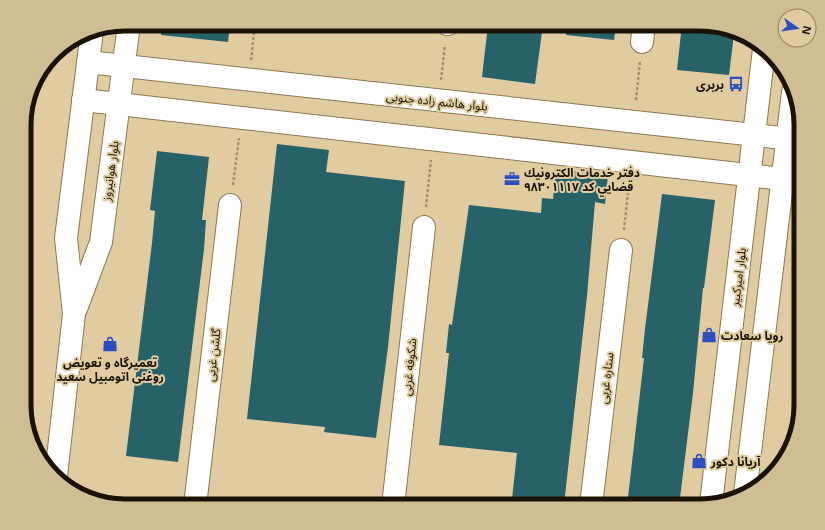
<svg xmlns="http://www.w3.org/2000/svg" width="825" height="530" font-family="'Open Sans','Noto Sans Arabic',sans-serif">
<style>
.building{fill:#276269}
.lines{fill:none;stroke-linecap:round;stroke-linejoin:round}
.minor-casing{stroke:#8b7950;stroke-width:24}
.major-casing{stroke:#8b7950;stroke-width:24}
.path{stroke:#a2926f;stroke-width:2.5;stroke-dasharray:3 2;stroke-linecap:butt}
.minor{stroke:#fff;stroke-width:22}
.major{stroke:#fff;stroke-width:22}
.labels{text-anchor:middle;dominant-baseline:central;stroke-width:4;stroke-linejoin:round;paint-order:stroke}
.poi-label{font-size:12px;font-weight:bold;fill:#1a1304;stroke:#e0cca0;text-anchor:start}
.street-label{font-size:12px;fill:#1a1304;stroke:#e0cca0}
.rim{fill:none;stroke:#1a1304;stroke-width:5}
</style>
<rect width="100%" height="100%" fill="#e0cca0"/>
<!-- building -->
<g class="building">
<path d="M161 24H230L228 42 161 35Z"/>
<path d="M566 24H616L614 40 566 35Z"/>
<path d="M682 24H701L734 34 729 75 677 70Z"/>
<path d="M488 25 542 32 535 84 482 77Z"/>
<path d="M277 144 329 150 326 172 405 181 388 347 376 438 324 432 325 427 247 419Z"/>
<path d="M157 151 209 157 202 220H206L204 249 178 462 126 456 152 243 155 211 150 210Z"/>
<path d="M556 169 608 175 605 204 595 202 587 296 564 505 512 499 517 453 439 445 449 353H446L449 324 452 325 469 205 541 213 542 198 553 199Z"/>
<path d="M662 194 715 200 704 288H703L693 393 679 506H627L644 358H642L645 329Z"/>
</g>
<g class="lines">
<defs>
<g id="minor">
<path d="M447 24H448"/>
<path d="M642 42 644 24"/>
<path d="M88 62 801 140"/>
<path d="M83 100 801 181"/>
<path d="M195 506 230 205"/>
<path d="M393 506 424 227"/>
<path d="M591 506 621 250"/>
</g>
<g id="major">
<path d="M76 309 101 242 129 24"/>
<path d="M56 476 74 314 66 238 92 31"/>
<path d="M745 494 793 92"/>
<path d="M711 504 764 49"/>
</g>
</defs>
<!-- minor casing -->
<use href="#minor" class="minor-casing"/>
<!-- major casing -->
<use href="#major" class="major-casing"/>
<!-- path -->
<g class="path">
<path d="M251 60 255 24"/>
<path d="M441 80 445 45"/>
<path d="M636 100 640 61"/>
<path d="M233 185 239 138"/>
<path d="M426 207 431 160"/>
<path d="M624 230 629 183"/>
</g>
<!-- minor -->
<use href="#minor" class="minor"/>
<!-- major -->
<use href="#major" class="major"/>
</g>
<!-- icons -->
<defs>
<symbol id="bus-bare" viewBox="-9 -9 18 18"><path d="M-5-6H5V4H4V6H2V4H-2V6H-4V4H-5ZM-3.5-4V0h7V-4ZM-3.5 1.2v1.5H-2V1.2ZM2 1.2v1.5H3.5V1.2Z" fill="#2b4fbf" stroke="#e0cca0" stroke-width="2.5" paint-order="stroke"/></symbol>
<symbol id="office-bare" viewBox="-9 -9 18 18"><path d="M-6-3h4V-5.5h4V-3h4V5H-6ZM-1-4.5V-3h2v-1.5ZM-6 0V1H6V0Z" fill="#2b4fbf" stroke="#e0cca0" stroke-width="2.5" paint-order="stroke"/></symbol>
<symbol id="shop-bare" viewBox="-9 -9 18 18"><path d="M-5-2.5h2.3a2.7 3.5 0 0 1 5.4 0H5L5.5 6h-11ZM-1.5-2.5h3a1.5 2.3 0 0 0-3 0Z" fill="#2b4fbf" stroke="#e0cca0" stroke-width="2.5" paint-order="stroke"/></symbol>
</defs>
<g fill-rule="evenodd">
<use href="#bus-bare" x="725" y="73" width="22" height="22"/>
<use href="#office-bare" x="501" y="168" width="22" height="22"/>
<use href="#shop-bare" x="698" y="324" width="22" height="22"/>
<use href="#shop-bare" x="99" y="333" width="22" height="22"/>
<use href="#shop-bare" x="688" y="450" width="22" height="22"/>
</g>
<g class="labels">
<!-- poi labels -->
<g class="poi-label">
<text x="724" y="84" text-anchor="end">بربری</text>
<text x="524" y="172">دفتر خدمات الكترونيك<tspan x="524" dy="14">قضايي كد ٩٨٣٠١١١٧</tspan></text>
<text x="721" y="335">رویا سعادت</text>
<text x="110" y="362" text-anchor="middle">تعمیرگاه و تعویض<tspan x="110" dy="14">روغنی اتومبیل سعید</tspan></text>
<text x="711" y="461">آریانا دکور</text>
</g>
<!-- street labels -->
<g class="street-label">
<text transform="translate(437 101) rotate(6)">بلوار هاشم زاده جنوبی</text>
<text transform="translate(110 171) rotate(-82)">بلوار هوانیروز</text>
<text transform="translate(738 277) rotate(-83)">بلوار امیرکبیر</text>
<text transform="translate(213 355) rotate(-83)">گلشن غربی</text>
<text transform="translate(409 367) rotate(-84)">شکوفه غربی</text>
<text transform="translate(606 378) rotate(-83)">ستاره غربی</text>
</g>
</g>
<!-- crop -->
<path d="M0 0H825V530H0ZM125 31H700A94 94 0 0 1 794 125V405A94 94 0 0 1 700 499H125A94 94 0 0 1 31 405V125A94 94 0 0 1 125 31Z" fill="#d0bd94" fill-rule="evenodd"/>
<path class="rim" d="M125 31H700A94 94 0 0 1 794 125V405A94 94 0 0 1 700 499H125A94 94 0 0 1 31 405V125A94 94 0 0 1 125 31Z"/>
<!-- north arrow -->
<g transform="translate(797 28) rotate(103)"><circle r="19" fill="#e0cca0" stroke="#918262"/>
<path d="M0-3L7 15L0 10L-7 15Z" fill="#2b4fbf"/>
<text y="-6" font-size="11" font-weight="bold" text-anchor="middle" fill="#1a1304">N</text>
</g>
</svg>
